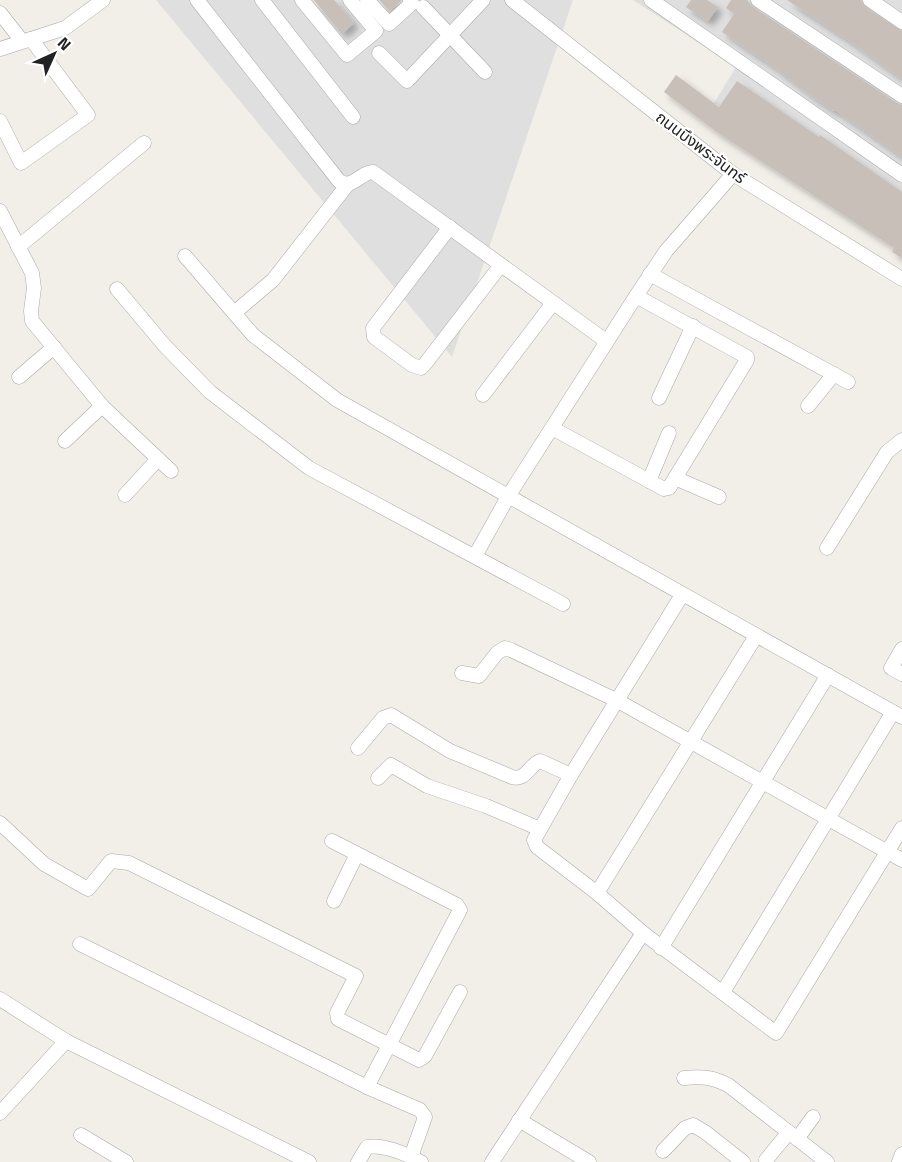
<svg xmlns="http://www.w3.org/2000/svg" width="902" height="1162" font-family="'Titillium Web','Noto Sans Thai',sans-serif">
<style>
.residential{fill:#e0dfdf}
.building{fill:#c7bfb8;filter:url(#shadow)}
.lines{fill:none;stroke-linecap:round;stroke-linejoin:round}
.minor-casing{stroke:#a9a9a9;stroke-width:15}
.minor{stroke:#fff;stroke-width:14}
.labels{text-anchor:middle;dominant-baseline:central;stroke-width:4.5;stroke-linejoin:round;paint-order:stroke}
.street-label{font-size:16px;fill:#222;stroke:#fff}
</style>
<defs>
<filter id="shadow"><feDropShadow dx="5" dy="5" stdDeviation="3" flood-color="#0004"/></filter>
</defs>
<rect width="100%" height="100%" fill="#f2efe9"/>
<!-- residential -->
<g class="residential">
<path d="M156 0H573L452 357Z"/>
<path d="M633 0H902V225L714 103 736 67Z"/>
</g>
<!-- building -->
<g class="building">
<path d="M314 0H334L354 23 342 34Z"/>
<path d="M379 0H401V1L390 11Z"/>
<path d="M691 0H707L718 7 708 21 686 7Z"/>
<path d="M731 0H747L753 7 897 103 902 105V157L835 110 834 111 813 97 774 67 722 32 734 14 726 8Z"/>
<path d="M787 0H861L865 7 902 31V79L851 42Z"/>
<path d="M676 75 719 107 737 81 819 137 820 135 902 192V258L892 252 894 248 718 133 664 92Z"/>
</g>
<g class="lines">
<defs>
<g id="minor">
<path d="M197 0 339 181C353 190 360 172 373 172L606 341"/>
<path d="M262 0 353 117"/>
<path d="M302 0 347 55 376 31 350 0"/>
<path d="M367 0 389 24 412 3 410 0"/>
<path d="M512 0 733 174 902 279"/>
<path d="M651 0 902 175"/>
<path d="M758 0 902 96"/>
<path d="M870 0 902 22"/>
<path d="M423 7 485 72"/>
<path d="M0 13 22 41"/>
<path d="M0 49 65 28 103 0"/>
<path d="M379 53 407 81 483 0"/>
<path d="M0 121 21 163 88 115 31 39"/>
<path d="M0 211 32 273 34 288 31 311 32 321 102 406 171 471"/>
<path d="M450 227 373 328 374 337 412 365 421 368 425 364 501 265"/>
<path d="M18 247 144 143"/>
<path d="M185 256 253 335 337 400 902 717"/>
<path d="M650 274 848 382"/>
<path d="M117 289 165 346 210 392 309 468 563 604"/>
<path d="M234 313 273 280 348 184"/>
<path d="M19 377 54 347"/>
<path d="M483 395 553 303"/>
<path d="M659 398 693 326"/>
<path d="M808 406 834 374"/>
<path d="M552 428 664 489 669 488 747 360V357L636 296"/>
<path d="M65 441 102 406"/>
<path d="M675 478 719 497"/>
<path d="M649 481 669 433"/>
<path d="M125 495 158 459"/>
<path d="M827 548 887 452 902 440"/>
<path d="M475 556 509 495 636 296 666 251 733 174"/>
<path d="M902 649 891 668 902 674"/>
<path d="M462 673 479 676 497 653 505 648 511 650 618 701 902 860"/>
<path d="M358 748 383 718 391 715 450 751 512 777C526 781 529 765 540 761L571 775"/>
<path d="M378 778 391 765 427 786 486 806 540 829"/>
<path d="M0 823 44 864 88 889 111 861 129 863 356 976 337 1013 338 1019 419 1060 425 1056 460 992"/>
<path d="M332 841 457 905 460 910 367 1087"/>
<path d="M597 893 756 636"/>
<path d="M334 901 357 854"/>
<path d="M643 933 597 893 537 847 534 840 571 775 682 595"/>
<path d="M80 944 367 1087 420 1110 425 1117 411 1157"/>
<path d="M661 948 828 675"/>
<path d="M723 992 893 712"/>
<path d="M0 999 66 1041 309 1162"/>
<path d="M684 1078C701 1076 712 1077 728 1085L827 1162"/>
<path d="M0 1113 66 1041"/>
<path d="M519 1120 589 1162"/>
<path d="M81 1135 126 1162"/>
<path d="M797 1139 813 1117"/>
<path d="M663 1151 685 1128 693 1125 705 1132 743 1162"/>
<path d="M766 1160 789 1132"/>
<path d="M358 1162 367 1147C383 1144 407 1154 421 1162"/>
<path d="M492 1162 643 933 776 1033 902 828"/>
<path d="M899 1162 902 1154"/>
</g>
</defs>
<!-- minor casing -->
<use href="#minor" class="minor-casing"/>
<!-- minor -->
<use href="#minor" class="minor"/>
</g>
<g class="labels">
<!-- street labels -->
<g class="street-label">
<text transform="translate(701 147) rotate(37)">ถนนบึงพระจันทร์</text>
</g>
</g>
<!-- north arrow -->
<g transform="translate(54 54) rotate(45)" stroke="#ffffff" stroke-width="4.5" paint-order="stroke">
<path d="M0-4.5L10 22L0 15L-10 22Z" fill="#222222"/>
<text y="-9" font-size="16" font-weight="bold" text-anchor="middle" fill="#222222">N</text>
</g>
</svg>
